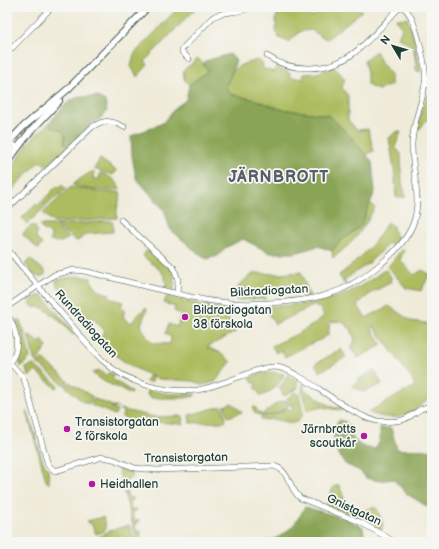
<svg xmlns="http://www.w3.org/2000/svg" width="439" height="549" font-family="'Balsamiq Sans',sans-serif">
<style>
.green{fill:#adbc5e;stroke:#667c49}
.forest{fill:#8aa455;stroke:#547044}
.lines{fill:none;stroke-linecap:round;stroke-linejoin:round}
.minor-casing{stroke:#3e574d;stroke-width:6}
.tertiary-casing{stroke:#3e574d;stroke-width:8}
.minor{stroke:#fff;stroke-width:5}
.tertiary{stroke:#fff;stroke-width:6}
.poi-dot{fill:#b5179e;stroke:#f6f6f2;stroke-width:1.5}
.labels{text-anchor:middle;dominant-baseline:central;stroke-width:3.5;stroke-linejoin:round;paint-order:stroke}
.street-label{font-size:12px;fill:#1f3d34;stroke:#f6f6f2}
.poi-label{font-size:12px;fill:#1f3d34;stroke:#f6f6f2;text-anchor:start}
.district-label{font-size:16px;font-weight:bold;letter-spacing:1px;fill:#585c6b;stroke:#f6f6f2}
</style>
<rect width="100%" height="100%" fill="#f6f6f2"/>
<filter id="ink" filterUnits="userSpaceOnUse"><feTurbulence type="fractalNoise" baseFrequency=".025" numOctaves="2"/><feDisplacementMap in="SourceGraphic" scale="8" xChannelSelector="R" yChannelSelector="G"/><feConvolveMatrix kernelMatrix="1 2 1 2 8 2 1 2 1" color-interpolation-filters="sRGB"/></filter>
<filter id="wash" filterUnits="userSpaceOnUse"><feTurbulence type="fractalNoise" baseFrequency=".012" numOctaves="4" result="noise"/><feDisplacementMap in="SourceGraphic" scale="16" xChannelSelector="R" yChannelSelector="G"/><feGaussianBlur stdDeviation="0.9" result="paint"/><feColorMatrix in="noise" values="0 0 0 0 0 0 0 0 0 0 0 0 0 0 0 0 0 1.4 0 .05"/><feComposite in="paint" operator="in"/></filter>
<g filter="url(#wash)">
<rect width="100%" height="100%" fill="#f0ebd9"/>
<!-- green -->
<g class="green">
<path d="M179 7H197L145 61 148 65 137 77 131 66 134 54Z"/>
<path d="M282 7H290L291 9 302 8 311 17 314 16 322 7H358L362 11 327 39 321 37 312 30 301 31 289 42 279 38 276 31V17Z"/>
<path d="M407 18 412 31 421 72 417 71 415 67 416 63 413 47 398 37 402 28 396 19Z"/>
<path d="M376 51 381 62 391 75V85L378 90 367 85V74L364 60Z"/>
<path d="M198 58 208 70 189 85 184 79 183 71Z"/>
<path d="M258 60 263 63 262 68 275 72 276 67 290 73 289 77 303 79 304 74 317 73 334 67 345 79 342 88 348 96V120L357 130 368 129 374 151 366 155 349 135 328 115 280 109 256 100 230 94 226 86 233 70 243 64Z"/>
<path d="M432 92V115L430 119 425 121 420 129 418 128C419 119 424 96 432 92Z"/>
<path d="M51 121V127L61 130 65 135 64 143 68 146 47 166 40 161 7 195V175L28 143Z"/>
<path d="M396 132H401L395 147 401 154 402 183 406 197 398 198 396 197 395 176 389 138Z"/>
<path d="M100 159 117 171 113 175 94 169Z"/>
<path d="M91 172H94L93 179H99L100 173C108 175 116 180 120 188V189C105 191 87 190 73 185L80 179Z"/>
<path d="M62 185 66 189 47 205 42 201 57 186 59 188Z"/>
<path d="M71 187 101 192H120L121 193 117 209V218L54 223 43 213Z"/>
<path d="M41 202 46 206 27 224 22 218 36 204 38 206Z"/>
<path d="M370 203 375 207C362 231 355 241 333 258L332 251 341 241 361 226Z"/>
<path d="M111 221 113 223V232L86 234 78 241 75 240 56 225Z"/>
<path d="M387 222 393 226 395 236 399 238 393 246 389 243 369 263 344 280 346 284H344L339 275C358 261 376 244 387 222Z"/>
<path d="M40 225H54L69 238 61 242 50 241 51 234 42 229Z"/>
<path d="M31 226H35L37 232 36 238 42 244 38 249 23 235V233Z"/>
<path d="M402 249 404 251 400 260 414 275 422 270 430 274 421 291 406 288 388 267Z"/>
<path d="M146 251H151L169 266 174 274V290L166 287 165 277 160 270 143 256Z"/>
<path d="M30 259 45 271V275L39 277 33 274 32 272 25 264Z"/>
<path d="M386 270 391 277 390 283 371 293 357 305 366 318 389 306 411 321 432 324V396C411 415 395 424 368 412L415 386 410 376 373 326 371 328 382 345 358 358 351 349 355 340 351 329 341 321 330 322 328 335 320 340 314 342 285 357 281 350 276 353 272 346C290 337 309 330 324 316L320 308 313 306 275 324 264 307C293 305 323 304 349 292 361 287 372 279 383 271Z"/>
<path d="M301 272 310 296 303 297 302 289 265 292 266 299 236 300 235 293 240 284 250 276 255 273 281 274Z"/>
<path d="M77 276 91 278V281L99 291 110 294 109 298 123 302 121 307 125 309 123 317 131 323 145 308 147 309 141 325 147 337 153 343 170 344 171 337 165 333 169 324 177 327 181 314 174 311 175 307 164 303 167 296 198 304 222 309 236 332 207 347 219 352 231 362 215 382 202 385 193 381 159 379 154 377 152 382H146L148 376 153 377 133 367 119 358 99 338 105 331 94 319 87 324 70 300 56 284V280Z"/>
<path d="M37 296H43L75 334 73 335 58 319 43 308 33 307 29 302Z"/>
<path d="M19 319 24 331 30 358 21 367C18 360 22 354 22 347 23 338 20 329 15 321Z"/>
<path d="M28 335 40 343 42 340 47 347 36 362 34 359Z"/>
<path d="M341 349 346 357 320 372 315 364Z"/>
<path d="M42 358 68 381 64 385 37 363Z"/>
<path d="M34 365 58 385V386L56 388 35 371 30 376H28L26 368 30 366Z"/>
<path d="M99 370 106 376 109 372 114 375 112 379 131 391 132 394 105 382 92 373Z"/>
<path d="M374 370 382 384 363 392 352 386 360 378Z"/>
<path d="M272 372 284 374C282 383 270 393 261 396L255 387 257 385 255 383H253L250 377 263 373Z"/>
<path d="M287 375 297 380 298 388 295 390 284 396 279 387 284 382Z"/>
<path d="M69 382 93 397 89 404 83 402 65 386Z"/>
<path d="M303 384H305L303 389 334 408H337L340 405 346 410H340L321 407 307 411 302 392Z"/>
<path d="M148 390 168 394H195V396L185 398H151L147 395Z"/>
<path d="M296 392 299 394 303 413C297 428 290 422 278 420 273 419 267 420 261 420V417L279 413 288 408 291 411 293 409 287 398Z"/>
<path d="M95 399 118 408 112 407V409L117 411 115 415 91 405 94 399Z"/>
<path d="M286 400 289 405C283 412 269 417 260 415 256 415 254 412 253 409V407H255L261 415 280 401 281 403Z"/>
<path d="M232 403 242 412 228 417 224 406Z"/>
<path d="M222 406 226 418 225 422 190 423 189 415Z"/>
<path d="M119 409 155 417 154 423 136 422 122 417 123 411Z"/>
<path d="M27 410 43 461 48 469 49 484 46 481 27 411Z"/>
<path d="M182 416 183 424 156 422 157 417Z"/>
<path d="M119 468 132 473V478H127V486L132 487V489L126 490 128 498H133V500L129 502 131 510 136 509V511L132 512 134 521 139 520V522L135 523 136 531H141V542H137L118 469Z"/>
<path d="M337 485H339L349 512 347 513 326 505 333 488Z"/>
<path d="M373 507 377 509 383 524 382 530 355 515Z"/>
<path d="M103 517 106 529 103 532 96 534 92 525 87 521Z"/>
<path d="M129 525 135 542H99L97 538 109 531Z"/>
</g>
<!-- forest -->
<g class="forest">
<path d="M230 54 236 60 233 70 226 86 230 94 256 100 280 109 328 115 349 135 372 161 375 191 361 226 341 241 332 251 318 246 295 253H270L243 239 225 248 218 256 207 259 201 256 170 229 164 210 136 178 132 156 131 136 163 123 176 107 186 100 189 85 208 71 203 64 205 61Z"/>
<path d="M96 96 105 101 107 111 101 118 90 125 68 146 64 143 65 135 61 130 51 127V121C59 112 69 97 83 97 89 96 89 98 96 96Z"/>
<path d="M339 420C348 420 352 429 352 437 358 445 364 448 375 449L380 441V428H391L397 449C408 451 420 448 432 451V508L428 507 407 494 393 479 378 481 366 478 360 471 345 464 335 448 334 436V429Z"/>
<path d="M305 507 343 518 363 527 364 535 375 542H262C285 538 294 527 305 507Z"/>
</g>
</g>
<g filter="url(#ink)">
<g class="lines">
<defs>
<g id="minor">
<path d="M7 53 52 7"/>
<path d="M267 56C292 73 329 72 354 53 371 40 385 22 400 7"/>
<path d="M189 59 182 52V49L213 17C224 10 239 14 251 7"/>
<path d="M425 84 432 85"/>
<path d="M7 140 17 147"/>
<path d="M7 209 92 127C105 119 111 120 124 127"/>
<path d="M121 220 174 268 178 280 177 294"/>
<path d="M7 249C27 273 47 297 68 321 79 334 90 348 102 360 128 384 163 393 198 390 212 387 225 382 239 377 250 373 261 367 274 367 284 367 293 373 302 378 321 389 358 419 378 421 388 422 397 422 405 419 414 415 423 404 432 408"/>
<path d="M7 307 54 275 74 270 84 271C110 277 135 284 161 290 180 294 200 300 220 302 236 304 252 304 268 303 310 301 343 296 377 267 392 255 408 240 414 221 422 196 411 168 412 143 413 122 422 104 425 84 428 70 417 30 411 17 409 13 406 10 404 7"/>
<path d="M7 314C17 330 22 350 8 364"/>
<path d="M10 363 22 376 25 382 48 465 55 471 102 457 113 459 135 468 156 470 274 466C289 470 289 488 300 498L360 522 395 542"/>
</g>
<g id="tertiary">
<path d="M7 144 23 127 68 89 148 7"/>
<path d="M7 162 29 133 59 101"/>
</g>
</defs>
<!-- minor casing -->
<use href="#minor" class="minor-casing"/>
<!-- tertiary casing -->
<use href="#tertiary" class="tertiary-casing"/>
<!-- minor -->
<use href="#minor" class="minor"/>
<!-- tertiary -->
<use href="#tertiary" class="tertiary"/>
</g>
</g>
<!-- markers -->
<g class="poi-dot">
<circle cx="185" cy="317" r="4"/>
<circle cx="67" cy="429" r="4"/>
<circle cx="364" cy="436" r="4"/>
<circle cx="92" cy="484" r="4"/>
</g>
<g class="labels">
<!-- street labels -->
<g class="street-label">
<text transform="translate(269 291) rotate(-3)">Bildradiogatan</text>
<text transform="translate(86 324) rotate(48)">Rundradiogatan</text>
<text transform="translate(186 458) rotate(-1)">Transistorgatan</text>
<text transform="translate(354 510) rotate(25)">Gnistgatan</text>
</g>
<!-- poi labels -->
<g class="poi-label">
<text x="193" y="310">Bildradiogatan<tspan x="193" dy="14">38 förskola</tspan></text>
<text x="75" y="422">Transistorgatan<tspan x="75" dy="14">2 förskola</tspan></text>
<text x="356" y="429" text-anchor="end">Järnbrotts<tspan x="356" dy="14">scoutkår</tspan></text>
<text x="100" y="484">Heidhallen</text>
</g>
<!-- district labels -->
<g class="district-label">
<text x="279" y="177">JÄRNBROTT</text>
</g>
</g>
<!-- margin -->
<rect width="439" height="549" fill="none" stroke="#f6f6f2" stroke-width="24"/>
<!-- north arrow -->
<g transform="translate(393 46) rotate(308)" stroke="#f6f6f2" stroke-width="3" paint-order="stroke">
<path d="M0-3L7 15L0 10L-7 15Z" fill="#1f3d34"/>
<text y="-6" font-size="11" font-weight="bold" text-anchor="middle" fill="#1f3d34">N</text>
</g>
</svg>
